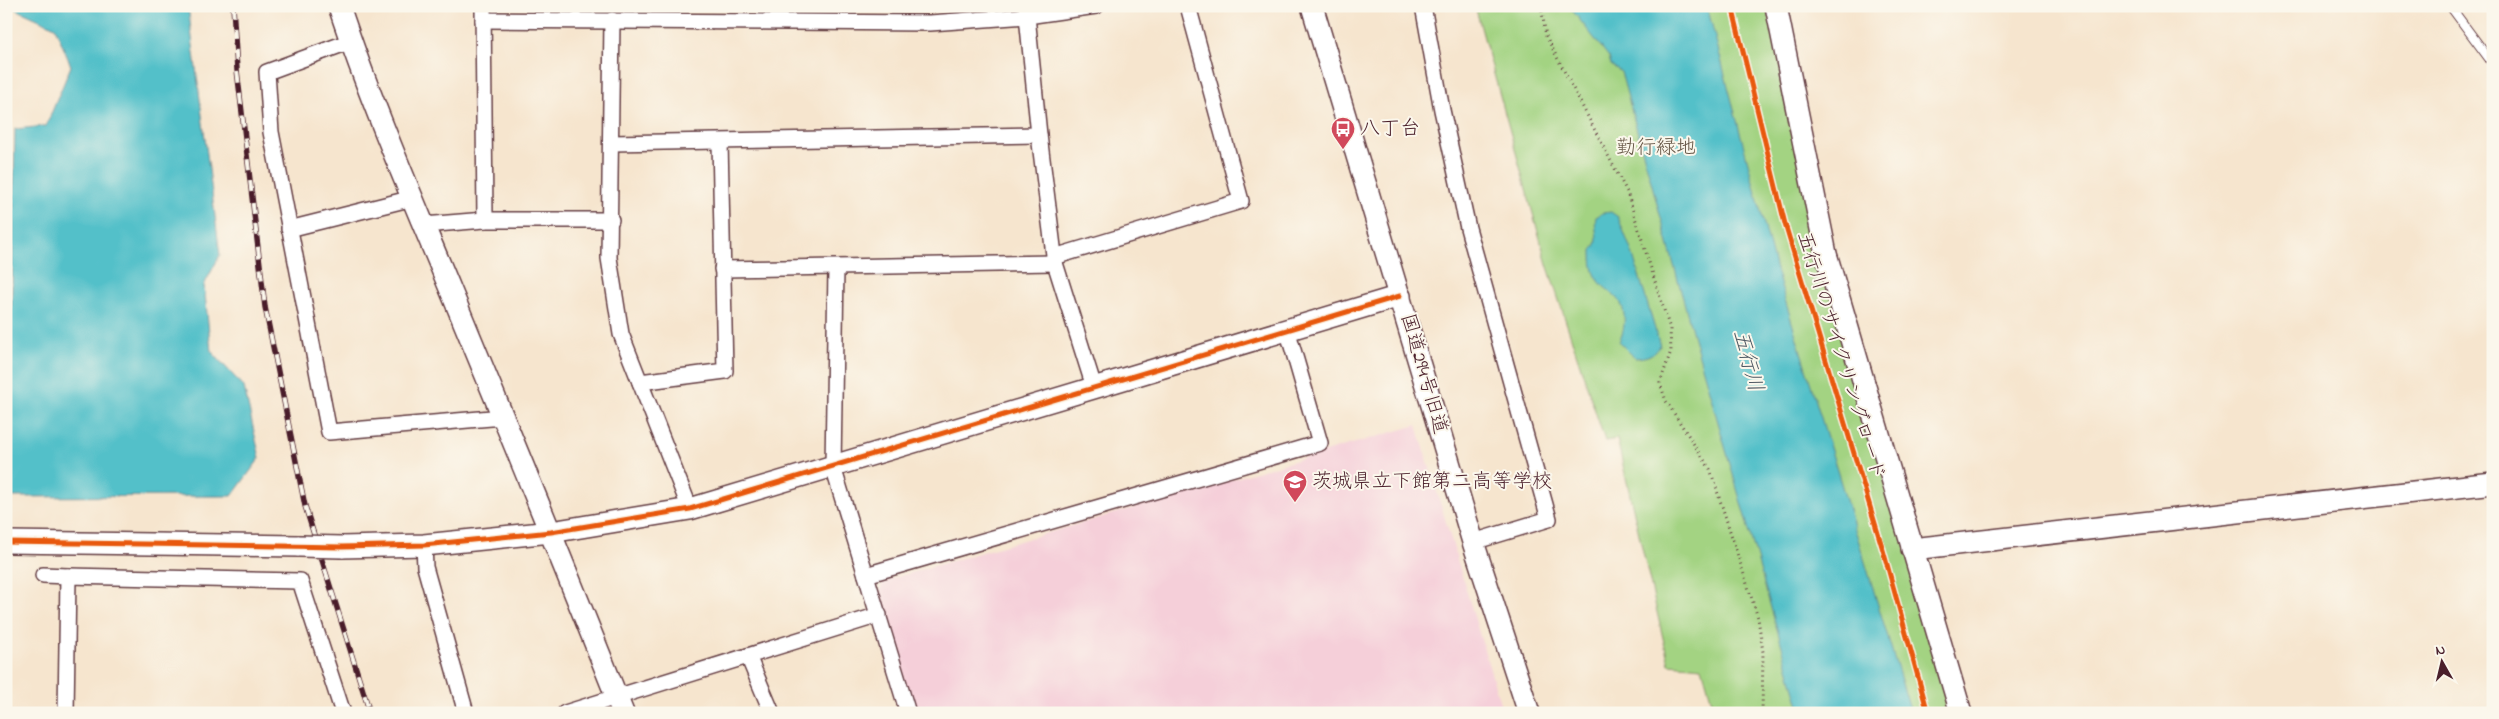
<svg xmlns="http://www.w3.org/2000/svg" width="2499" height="719" font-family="'Indie Flower','Klee One',sans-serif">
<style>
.built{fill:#f5cfd9}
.green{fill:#a3d382;stroke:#767956}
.water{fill:#52c0c9;stroke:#4e707a}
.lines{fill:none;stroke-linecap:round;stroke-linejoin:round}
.lane-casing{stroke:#643d43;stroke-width:10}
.street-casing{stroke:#643d43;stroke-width:18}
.secondary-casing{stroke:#643d43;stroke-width:24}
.path{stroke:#643d43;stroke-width:3;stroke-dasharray:1 4;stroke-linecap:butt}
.lane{stroke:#fff;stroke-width:8}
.street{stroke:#fff;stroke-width:15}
.secondary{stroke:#fff;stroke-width:21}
.rail-casing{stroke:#4a1f2b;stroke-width:5.5}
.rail{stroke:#fbf7ec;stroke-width:4;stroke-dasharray:11;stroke-linecap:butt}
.secondary-bridge-casing{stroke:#643d43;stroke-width:24;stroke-linecap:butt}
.secondary-bridge{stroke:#fff;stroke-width:21}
.cycleway-casing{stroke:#fbf7ec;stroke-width:8}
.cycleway{stroke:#e8590c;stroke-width:5}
.labels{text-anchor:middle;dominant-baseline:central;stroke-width:4;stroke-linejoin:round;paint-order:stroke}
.poi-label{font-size:20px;fill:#4a1f2b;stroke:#fbf7ec;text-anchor:start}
.park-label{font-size:20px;fill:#655545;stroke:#fbf7ec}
.street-label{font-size:20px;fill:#4a1f2b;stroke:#fbf7ec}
.water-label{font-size:21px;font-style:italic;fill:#4d5762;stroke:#fbf7ec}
</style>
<rect width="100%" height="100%" fill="#fbf7ec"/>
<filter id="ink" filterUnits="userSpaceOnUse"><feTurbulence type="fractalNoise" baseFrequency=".02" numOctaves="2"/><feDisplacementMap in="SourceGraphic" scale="10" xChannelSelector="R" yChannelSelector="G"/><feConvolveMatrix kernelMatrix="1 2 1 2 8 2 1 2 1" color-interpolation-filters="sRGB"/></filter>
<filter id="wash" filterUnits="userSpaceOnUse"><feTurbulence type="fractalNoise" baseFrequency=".0096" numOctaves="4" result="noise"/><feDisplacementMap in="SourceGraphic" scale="20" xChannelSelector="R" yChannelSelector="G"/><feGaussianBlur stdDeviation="1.12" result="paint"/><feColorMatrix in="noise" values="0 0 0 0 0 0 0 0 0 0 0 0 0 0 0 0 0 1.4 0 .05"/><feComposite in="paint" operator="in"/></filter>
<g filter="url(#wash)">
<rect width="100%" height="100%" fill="#f6e5ce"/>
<!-- built -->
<path class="built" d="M1417 425 1503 713H911L879 593 883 581Z"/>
<!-- green -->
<path class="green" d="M1475 6H1766L1951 713H1715L1702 667 1669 664 1617 439 1605 441 1547 264Z"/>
<!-- water -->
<g class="water">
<path d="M9 6H188L220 255 204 285 211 351 244 387 260 458 232 496 8 497 15 129 46 126 71 66 55 27Z"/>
<path d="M1571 6H1707L1776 270 1911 713H1801L1692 331 1621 72 1611 65 1609 57 1572 10Z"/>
<path d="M1611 212 1618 217 1633 255 1660 346C1652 356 1647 357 1635 358L1619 342C1625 330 1627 313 1619 300 1612 291 1600 287 1595 274 1592 266 1592 258 1592 250 1602 241 1593 229 1596 217L1603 213Z"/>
</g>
</g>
<g filter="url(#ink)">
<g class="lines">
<defs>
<path id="lane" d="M2450 6 2493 64"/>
<g id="street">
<path d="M483 6 485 220"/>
<path d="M1026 6 1039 135 1055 263 1094 387"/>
<path d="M1423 6 1442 110 1468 228 1549 519 1473 542"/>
<path d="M483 20 930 23 1027 16 1096 6"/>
<path d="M612 20 609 258 621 334 690 509"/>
<path d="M351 41 267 72 271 132 329 432 503 417"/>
<path d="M612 143 1039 135"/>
<path d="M424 225 485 220H611"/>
<path d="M289 229 413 198"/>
<path d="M1054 257 1241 201 1188 6"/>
<path d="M836 268 833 467 908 713"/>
<path d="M722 269 1055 263"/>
<path d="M640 382 725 371 720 142"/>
<path d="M424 545 425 567 466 713"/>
<path d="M43 575 68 576"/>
<path d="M866 575 1320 443 1287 329"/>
<path d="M748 656 772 713"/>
<path d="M66 713 68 576 300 581 343 713"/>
<path d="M565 713 879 615"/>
</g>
<g id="secondary">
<path d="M339 6C371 103 412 197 451 291 509 431 567 572 623 713"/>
<path d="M1312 6 1473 542 1529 713"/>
<path d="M1776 6 1826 254 1961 713"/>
<path d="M6 542 299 546"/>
<path d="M342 547 424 545 551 532 690 509 1400 296"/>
<path d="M1912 549 2493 483"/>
</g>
</defs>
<!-- lane casing -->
<use href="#lane" class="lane-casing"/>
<!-- street casing -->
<use href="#street" class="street-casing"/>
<!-- secondary casing -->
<use href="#secondary" class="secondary-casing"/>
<!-- path -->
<path class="path" d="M1541 6 1546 36 1627 192 1670 329 1671 351 1660 383 1666 401 1710 469 1758 618 1763 652 1762 713"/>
<!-- lane -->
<use href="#lane" class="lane"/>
<!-- street -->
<use href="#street" class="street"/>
<!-- secondary -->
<use href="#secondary" class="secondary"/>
<defs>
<path id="rail" d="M233 6 237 70 265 307 305 506 370 713"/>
</defs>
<!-- rail casing -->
<use href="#rail" class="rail-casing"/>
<!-- rail -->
<use href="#rail" class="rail"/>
<defs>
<path id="secondary-bridge" d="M299 546 342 547"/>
</defs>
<!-- secondary-bridge casing -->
<use href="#secondary-bridge" class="secondary-bridge-casing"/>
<!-- secondary-bridge -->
<use href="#secondary-bridge" class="secondary-bridge"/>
<defs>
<g id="cycleway">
<path d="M1732 6 1785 224 1883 550 1928 713"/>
<path d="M6 542 342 547 424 545 551 532 690 509 1400 296"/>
</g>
</defs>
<!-- cycleway casing -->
<use href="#cycleway" class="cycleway-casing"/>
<!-- cycleway -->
<use href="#cycleway" class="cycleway"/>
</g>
</g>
<!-- icons -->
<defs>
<symbol id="bus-pin" viewBox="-11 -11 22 30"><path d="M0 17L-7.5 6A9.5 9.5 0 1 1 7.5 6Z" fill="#d1495b" stroke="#fbf7ec"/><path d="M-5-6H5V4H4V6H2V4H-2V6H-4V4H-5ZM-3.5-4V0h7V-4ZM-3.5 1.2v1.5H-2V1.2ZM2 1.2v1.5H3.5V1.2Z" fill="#fff"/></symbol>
<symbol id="school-pin" viewBox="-11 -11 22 30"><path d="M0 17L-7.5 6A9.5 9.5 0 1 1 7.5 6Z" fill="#d1495b" stroke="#fbf7ec"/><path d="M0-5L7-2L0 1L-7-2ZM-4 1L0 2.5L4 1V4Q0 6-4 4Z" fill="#fff"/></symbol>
</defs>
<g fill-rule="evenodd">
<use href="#bus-pin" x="1329" y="115" width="28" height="38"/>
<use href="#school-pin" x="1281" y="468" width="28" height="38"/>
</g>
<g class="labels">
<!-- poi labels -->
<g class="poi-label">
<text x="1360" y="129">八丁台</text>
<text x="1312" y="482">茨城県立下館第二高等学校</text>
</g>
<!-- park labels -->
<g class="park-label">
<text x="1656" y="148">勤行緑地</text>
</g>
<!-- street labels -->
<g class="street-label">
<text transform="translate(1840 356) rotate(73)">五行川のサイクリングロード</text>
<text transform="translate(1423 374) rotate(74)">国道294号旧道</text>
</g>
<!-- water labels -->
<g class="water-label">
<text transform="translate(1747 361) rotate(75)">五行川</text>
</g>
</g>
<!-- margin -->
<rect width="2499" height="719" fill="none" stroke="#fbf7ec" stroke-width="25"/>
<!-- north arrow -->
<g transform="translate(2442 662) rotate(352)" stroke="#fbf7ec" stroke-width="4" paint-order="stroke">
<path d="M0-4L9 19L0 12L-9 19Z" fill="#4a1f2b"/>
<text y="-8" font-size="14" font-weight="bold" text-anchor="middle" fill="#4a1f2b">N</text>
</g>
</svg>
